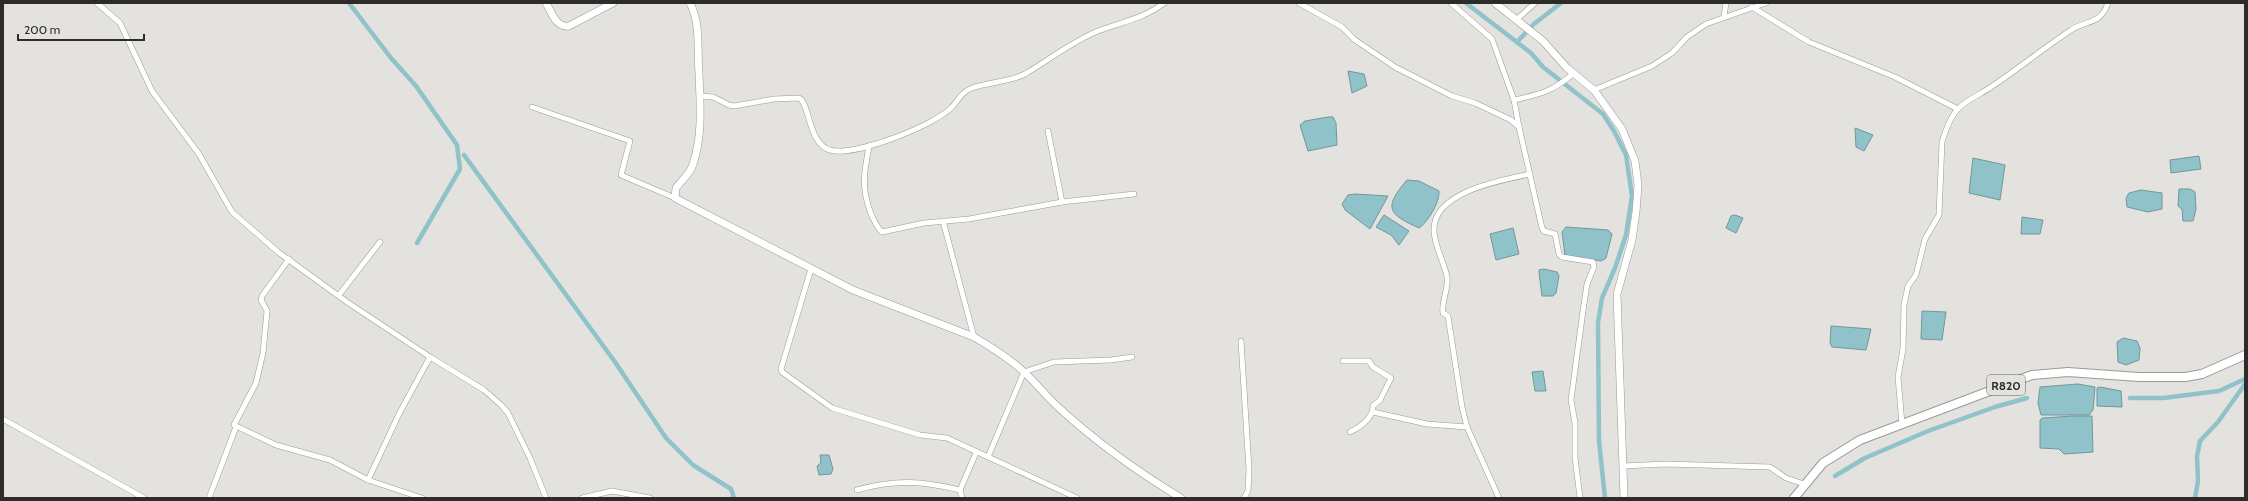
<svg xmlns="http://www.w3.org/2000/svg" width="2248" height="501" font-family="Cabin,sans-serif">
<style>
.water{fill:#90c3c9;stroke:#72969a}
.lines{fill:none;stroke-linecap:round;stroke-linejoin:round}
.canal{stroke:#90c3c9;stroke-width:4.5}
.street-casing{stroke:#9b9996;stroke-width:6}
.secondary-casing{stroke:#9b9996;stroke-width:8}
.primary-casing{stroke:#9b9996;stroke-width:10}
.street{stroke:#fff;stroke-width:5}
.secondary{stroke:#fff;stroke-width:7}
.primary{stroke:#fff;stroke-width:8}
.labels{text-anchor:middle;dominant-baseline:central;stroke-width:4;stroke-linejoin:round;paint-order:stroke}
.shield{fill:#e3e2de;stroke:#646361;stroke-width:1}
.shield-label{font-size:12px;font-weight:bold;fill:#2d2c2b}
</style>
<rect width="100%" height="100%" fill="#e3e2de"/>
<!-- water -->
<g class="water">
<path d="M1348 71 1364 74 1367 86 1352 93Z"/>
<path d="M1328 117H1333L1336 123 1337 145 1308 151 1300 125 1305 121Z"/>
<path d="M1855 128 1873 135 1864 151 1856 147Z"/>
<path d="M2199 156 2201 169 2171 173 2170 160Z"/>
<path d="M1973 158 2005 165 2000 200 1969 193Z"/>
<path d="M1407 180 1419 181 1439 191C1440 202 1428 222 1419 228 1388 214 1383 208 1407 180Z"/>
<path d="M2179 189H2190L2195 192 2196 209 2193 221H2183L2182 209 2178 206Z"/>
<path d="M2141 190 2162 193V209L2148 212 2127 207 2126 198 2129 193Z"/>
<path d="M1355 194 1388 196 1370 229 1345 210 1342 204 1348 195Z"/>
<path d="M1384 215 1409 231 1399 245 1391 235 1376 227Z"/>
<path d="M1735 215 1743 218 1736 233 1726 228 1731 216Z"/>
<path d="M2022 217 2043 220 2040 234H2021Z"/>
<path d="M1566 227 1608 230 1612 234 1606 258 1601 261 1565 255 1562 232Z"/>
<path d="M1513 228 1519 254 1496 260 1490 234Z"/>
<path d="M1544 269 1557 272 1559 276 1556 293 1553 296H1542L1539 272V270Z"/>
<path d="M1922 311 1946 312 1942 340 1921 339Z"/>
<path d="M1831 326 1871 329 1866 350 1832 347 1830 343Z"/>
<path d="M2123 338 2137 341 2140 348 2139 360 2126 365 2118 362 2117 342Z"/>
<path d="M1543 371 1546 391H1535L1532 372Z"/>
<path d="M2078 384 2095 387 2093 410 2089 415H2041L2038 403 2040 387Z"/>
<path d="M2100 387 2121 391 2122 407 2097 406V388Z"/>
<path d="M2074 416H2092L2093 452 2064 454 2059 449 2040 448V420L2042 418Z"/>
<path d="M820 455H829L833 469 831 474 819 475 817 466 821 463Z"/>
</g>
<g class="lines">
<!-- canal -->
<g class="canal">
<path d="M349 3 391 58 416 86 457 145 460 169 417 243"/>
<path d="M1466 3 1531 53 1543 67 1603 114 1614 131 1626 155 1632 196 1626 235 1615 268 1602 298 1598 323 1599 441 1605 498"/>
<path d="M1517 42 1534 24 1561 3"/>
<path d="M464 155 615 362 666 438 693 465 731 489 734 498"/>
<path d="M2130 398H2163L2219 391 2245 379"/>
<path d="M1835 476 1865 458 1928 431 1995 407 2027 398"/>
<path d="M2195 498 2198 481 2197 456 2200 441 2218 422 2245 384"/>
</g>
<defs>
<g id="street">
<path d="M97 3 120 23 152 91 199 154 232 212 278 252 347 302 430 357 484 390 501 405 508 413 530 458 546 498"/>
<path d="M1299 3 1342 27 1355 40 1395 67 1452 96 1475 103 1511 120 1519 127 1542 228 1544 231 1555 234 1559 254 1562 257 1593 262 1594 267 1587 284 1583 311 1571 400 1575 423V457L1580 498"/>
<path d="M1451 3 1492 39 1514 100 1519 127"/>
<path d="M1752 7 1809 42 1895 77 1958 109"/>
<path d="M1724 16 1726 3"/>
<path d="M1517 19 1535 3"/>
<path d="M1594 90 1652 66 1672 53 1687 37 1706 24 1766 3"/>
<path d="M701 96 713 97 729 105 734 106 774 99 799 98C810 103 808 144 830 150 854 157 933 126 951 108 958 101 961 92 972 88 988 82 1010 82 1025 74 1049 60 1071 42 1098 31 1121 22 1143 19 1164 3"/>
<path d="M1514 100C1541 94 1552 92 1574 73"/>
<path d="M532 107 630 141 621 175 675 198"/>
<path d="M1048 131 1062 202"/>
<path d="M869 146C864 173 861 188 871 214 874 220 877 228 882 232L924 223 969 219 1062 202 1134 194"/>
<path d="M943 221 974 337"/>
<path d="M289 259 262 296 261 300 267 311 263 353 256 383 234 425 276 445 330 460 368 480 422 498"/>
<path d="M811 269 781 369 782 372 832 408 920 435 947 438 1077 498"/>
<path d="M339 295 380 242"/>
<path d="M1241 341 1249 469 1248 491 1244 498"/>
<path d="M1343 361H1369L1373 367 1391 378 1380 400 1373 406C1373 419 1360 427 1350 432"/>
<path d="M1373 412 1427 424 1467 427"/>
<path d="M3 419 144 498"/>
<path d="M1902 424 1898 377 1903 349 1904 305 1908 286 1916 275 1925 239 1939 215 1942 142C1945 132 1950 117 1958 109 1966 100 1981 94 1991 87 2018 69 2044 48 2071 30 2089 19 2100 25 2108 3"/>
<path d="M988 457 1024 372 1054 362 1111 360 1132 357"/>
<path d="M1623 466 1666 464 1770 467 1786 478 1804 484"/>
<path d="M368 480 400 412 430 357"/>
<path d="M857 490C895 479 922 481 960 490L976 453"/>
<path d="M960 490 962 498"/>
<path d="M209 498 236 427"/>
<path d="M582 498 612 491 650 498"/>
<path d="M1499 498 1467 427 1462 407 1448 316 1443 313C1441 301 1449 289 1447 277 1444 261 1434 246 1434 230 1433 192 1501 180 1530 174"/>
</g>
<g id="secondary">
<path d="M546 3C552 13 556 28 569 26L613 3"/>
<path d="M690 3C701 24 697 50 699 73 700 102 703 135 693 164 690 175 682 179 676 188L675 198 853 290 974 337C991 347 1009 358 1024 372 1036 383 1046 396 1058 407 1096 442 1138 472 1181 498"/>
<path d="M1495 3 1543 41 1567 68 1594 90 1622 129 1635 161 1638 185 1636 212 1632 240 1617 294 1624 498"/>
</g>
<path id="primary" d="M1794 498 1823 463 1860 440 2032 375 2068 372 2139 377H2185L2202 374 2245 355"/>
</defs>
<!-- street casing -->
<use href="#street" class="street-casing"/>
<!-- secondary casing -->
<use href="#secondary" class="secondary-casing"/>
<!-- primary casing -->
<use href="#primary" class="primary-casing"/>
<!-- street -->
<use href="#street" class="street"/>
<!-- secondary -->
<use href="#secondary" class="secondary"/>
<!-- primary -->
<use href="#primary" class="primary"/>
</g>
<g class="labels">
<!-- shield labels -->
<rect class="shield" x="1987" y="375" width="38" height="20" rx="3"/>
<g class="shield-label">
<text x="2006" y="385">R820</text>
</g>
</g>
<!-- border -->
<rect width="2248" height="501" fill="none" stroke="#2d2c2b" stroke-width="8"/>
<!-- scale -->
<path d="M18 34v6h126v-6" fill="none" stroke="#2d2c2b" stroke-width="2"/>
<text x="24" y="34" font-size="12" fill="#2d2c2b" stroke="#e3e2de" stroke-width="3" paint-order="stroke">200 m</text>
</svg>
